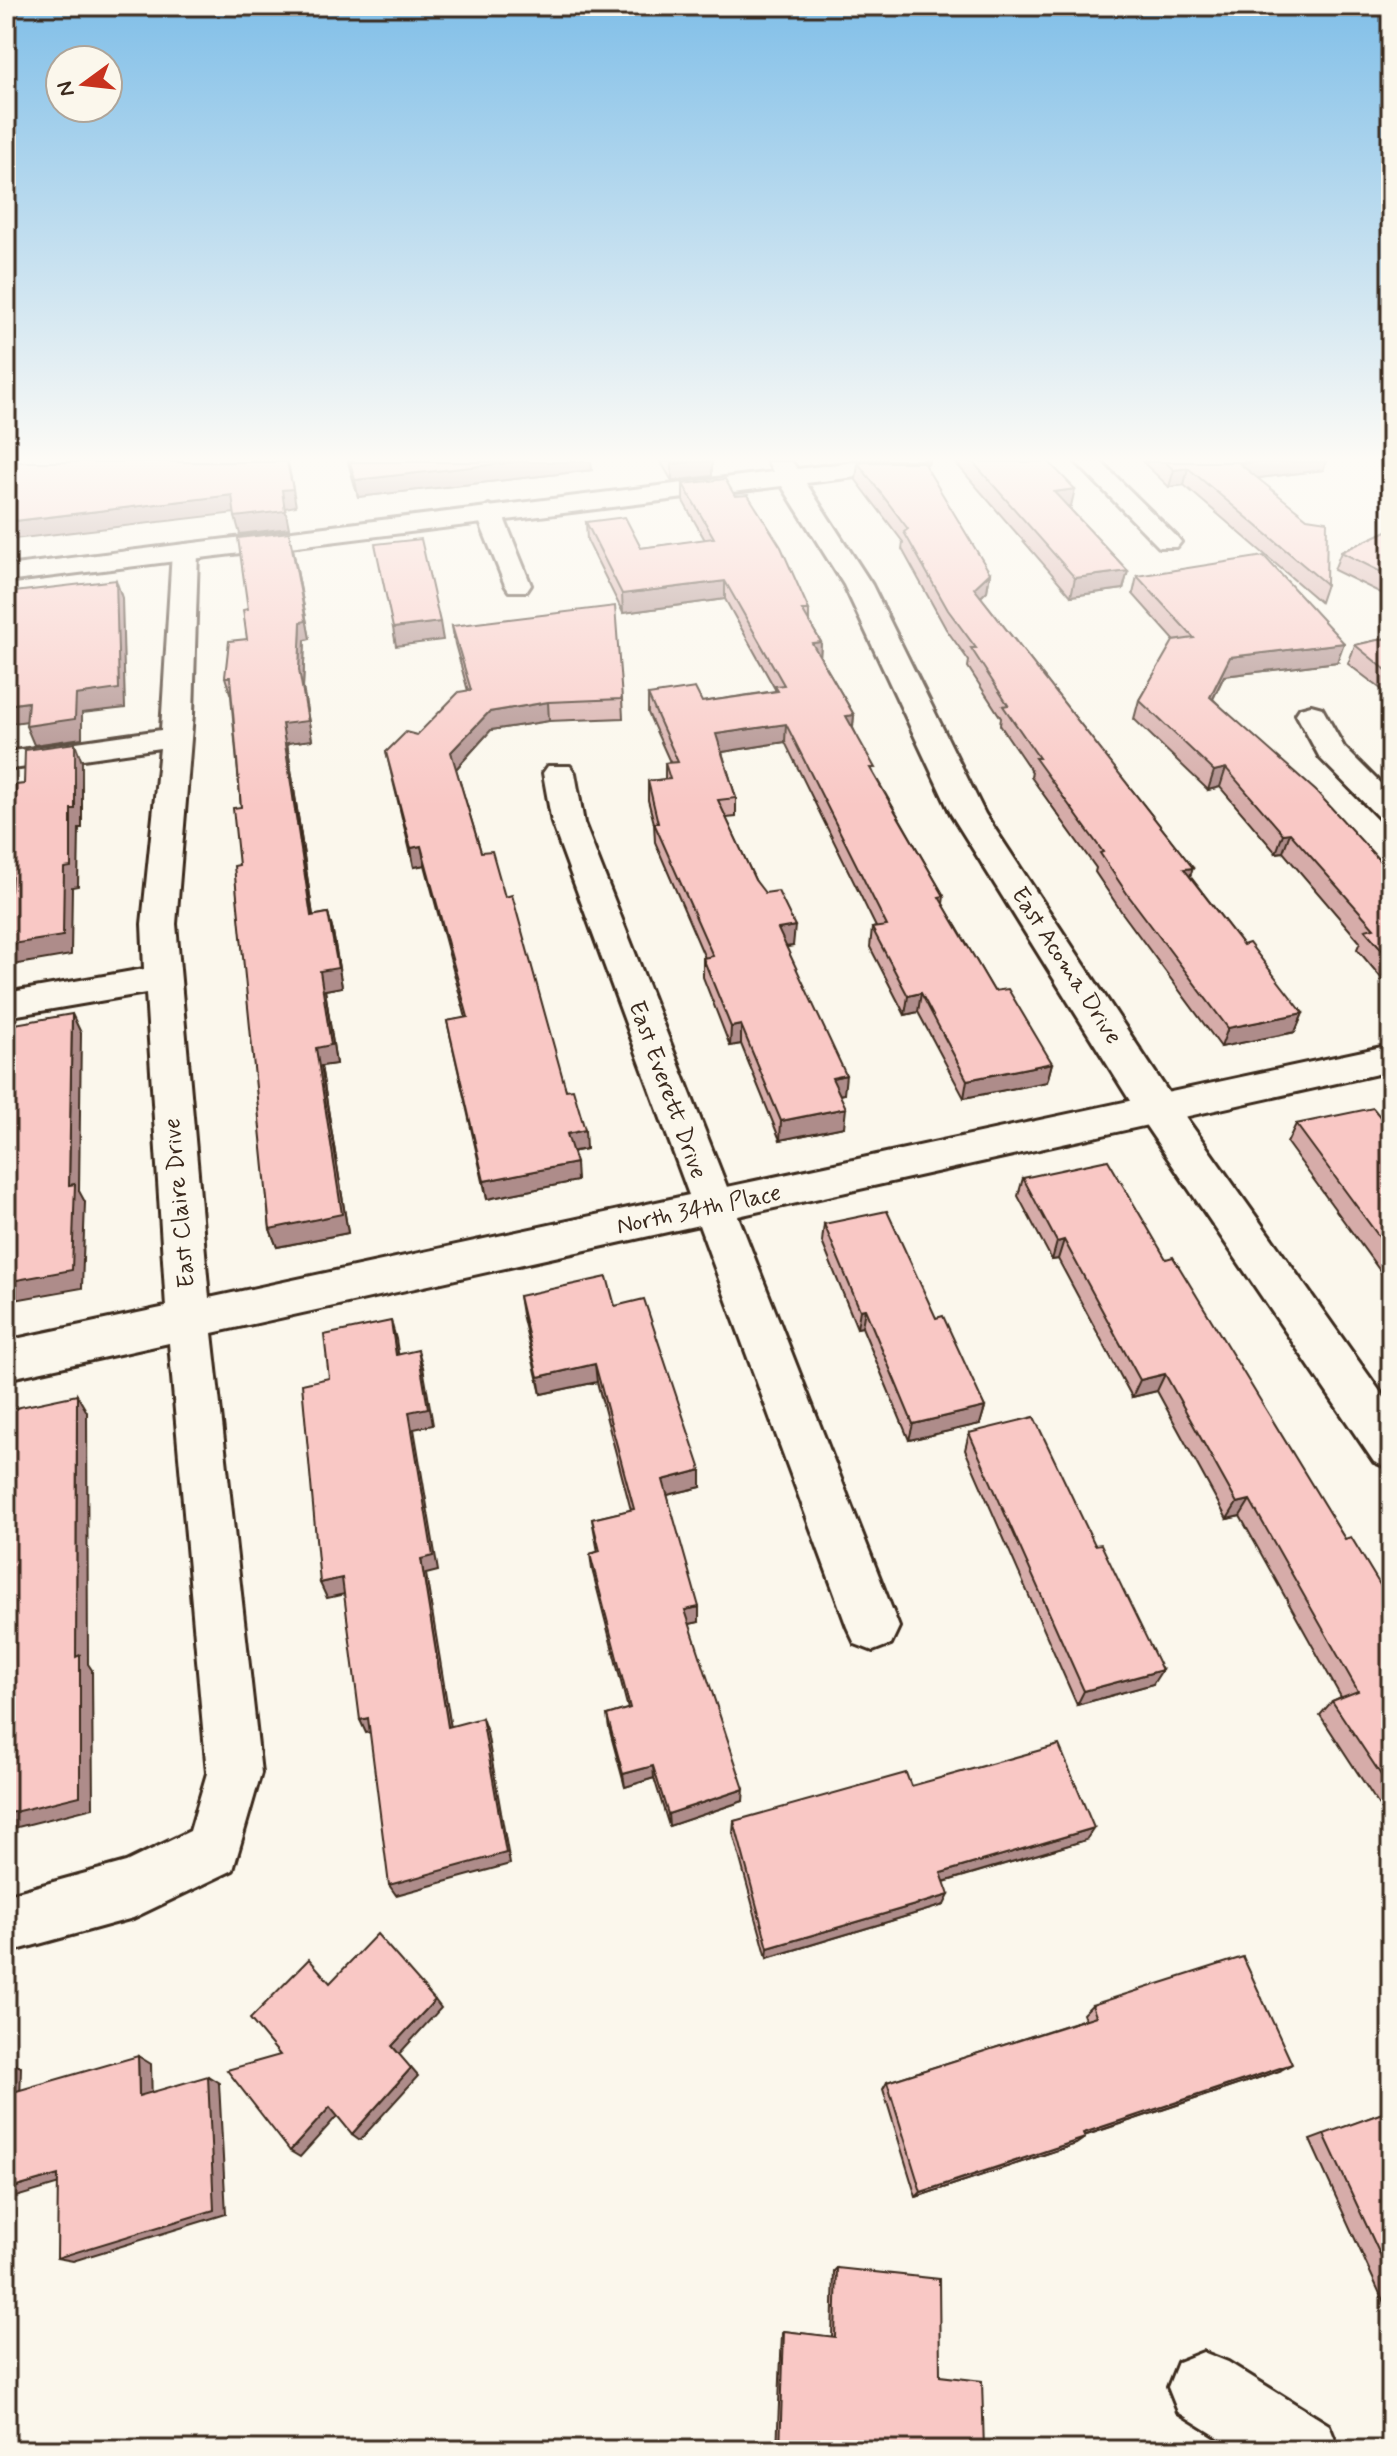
<svg xmlns="http://www.w3.org/2000/svg" width="1397" height="2456" font-family="Mynerve,sans-serif">
<style>
.lines{fill:none;stroke-linecap:round;stroke-linejoin:round}
.street-casing{stroke:#3b2a1e;stroke-width:6}
.secondary-casing{stroke:#3b2a1e;stroke-width:6}
.street{fill:#fbf7ec;fill-rule:evenodd}
.secondary{fill:#fbf7ec;fill-rule:evenodd}
.wall{fill:#d6aca9;stroke:#3b2a1e;stroke-width:2}
.shaded-wall{fill:#ae8c8a;stroke:#3b2a1e;stroke-width:2}
.building{fill:#f9c8c5;stroke:#3b2a1e;stroke-width:2}
.labels{text-anchor:middle;dominant-baseline:central;stroke-width:7;stroke-linejoin:round;paint-order:stroke}
.street-label{font-size:24px;fill:#3b2a1e;stroke:#fbf7ec}
</style>
<rect width="100%" height="100%" fill="#fbf7ec"/>
<filter id="ink" filterUnits="userSpaceOnUse"><feTurbulence type="fractalNoise" baseFrequency=".0125" numOctaves="2"/><feDisplacementMap in="SourceGraphic" scale="16" xChannelSelector="R" yChannelSelector="G"/><feConvolveMatrix kernelMatrix="1 2 1 2 8 2 1 2 1" color-interpolation-filters="sRGB"/></filter>
<g filter="url(#ink)">
<g class="lines">
<defs>
<g id="street">
<path d="M1076 462H1101L1177 537 1181 542 1177 547H1159Z"/>
<path d="M489 505 502 513 531 585 527 591H509L505 585 476 513Z"/>
<path d="M185 544 198 552 193 714 176 924 209 1298 689 1195 552 823 543 773 548 766H570L575 773 584 823 727 1187 1391 1045V1071L738 1216 899 1627 891 1644 873 1651 855 1644 847 1627 699 1225 212 1333 261 1773 233 1870 133 1918 6 1953V1895L126 1862 190 1831 207 1773 169 1343 6 1379V1341L166 1307 146 993 6 1017V993L144 969 142 924 160 748 6 770V752L161 730 172 552Z"/>
<path d="M1311 705 1322 708 1344 747 1391 794V822L1380 819 1320 758 1296 714 1300 708Z"/>
<path d="M1203 2352 1228 2362 1329 2425 1339 2450H1239L1178 2412 1168 2387 1178 2362Z"/>
</g>
<path id="secondary" d="M768 462H792L797 469 855 462H927L914 470 806 483 872 585 985 814 1172 1098 1391 1407V1469L1374 1462 1142 1120 951 814 844 585 782 486 6 582V566L773 472Z"/>
</defs>
<!-- street casing -->
<use href="#street" class="street-casing"/>
<!-- secondary casing -->
<use href="#secondary" class="secondary-casing"/>
<!-- street -->
<use href="#street" class="street"/>
<!-- secondary -->
<use href="#secondary" class="secondary"/>
</g>
<!-- wall -->
<g class="wall">
<path d="M348 462H591L592 470 358 497Z"/>
<path d="M661 462H712V476L672 481Z"/>
<path d="M955 462H1049L1071 506 1068 507 1128 571 1123 589 1071 596Z"/>
<path d="M1143 462H1326L1323 470 1258 478 1326 584 1320 602 1184 485 1169 487Z"/>
<path d="M858 463 990 573 987 591 981 597 1193 868 1190 876 1243 945 1303 1013 1295 1032 1221 1047 1123 914 1095 872 1096 868 1031 777 1032 772 1000 725 1001 718 968 667 969 661 946 629 902 549 903 542 856 480Z"/>
<path d="M683 484 809 610V622L821 642 820 657 854 715 853 728 874 774 944 896 943 904 994 991 1052 1063 1047 1082 964 1098 918 1012 905 1015 870 947 872 928 876 927 785 742 722 752 736 798V817L726 818 755 880 793 946 786 947 844 1094 840 1095 844 1127 780 1140 741 1044 730 1046 703 977V958H705L655 842 654 823 648 800V781L665 779V763L670 762 648 713V695L702 702 775 691V689L725 599 623 613 587 540 586 522 641 548 705 540 683 501Z"/>
<path d="M1391 529V593L1385 595 1334 570 1341 552Z"/>
<path d="M293 549 310 639 305 640 303 688 312 740 287 743 313 916 328 913 333 932 342 987 325 990 336 1064 321 1066 348 1233 277 1247 270 1229 239 865 241 807 231 696 225 677 247 639 248 609Z"/>
<path d="M1137 576 1337 662 1224 676 1213 699 1391 873V977L1382 979 1357 949 1360 942 1283 852 1276 853 1220 787 1208 790 1134 719 1139 700 1175 641 1133 594Z"/>
<path d="M452 626 622 699 623 718 549 721 491 730 456 769 481 852 505 897 566 1090 586 1149 572 1152 577 1181 487 1199 447 1021 466 1018 425 865 414 867 386 752 417 735 468 691 455 644Z"/>
<path d="M1391 637V701L1381 689 1348 664 1355 645Z"/>
<path d="M1296 1124 1391 1130V1286L1287 1143Z"/>
<path d="M1023 1178 1166 1259 1345 1539 1391 1603V1824L1320 1715 1332 1701 1341 1697 1240 1516 1227 1519 1157 1391 1132 1397 1058 1259 1052 1260 1018 1196Z"/>
<path d="M824 1224 936 1318 985 1407 980 1424 909 1440 862 1327 857 1328 822 1242Z"/>
<path d="M519 1296 615 1306 701 1487 667 1495 699 1622 689 1624 743 1801 669 1826 654 1778 625 1787 609 1728 607 1715 628 1709 592 1569 590 1554 598 1552 592 1519 631 1510 597 1382 541 1394 522 1314Z"/>
<path d="M969 1433 1153 1684 1077 1705 965 1450Z"/>
<path d="M911 1786 1086 1840 944 1882V1905L767 1958 733 1833 734 1821Z"/>
<path d="M1092 2005 1279 2071 1084 2136 1076 2144 916 2197 883 2089 887 2082 1085 2019 1083 2014Z"/>
<path d="M1391 2110V2318L1310 2140Z"/>
<path d="M837 2268 940 2376 984 2450H777L782 2333 784 2331 832 2337 834 2271Z"/>
</g>
<!-- shaded-wall -->
<g class="shaded-wall">
<path d="M288 462 296 506 285 508 289 528 240 534 235 517Z"/>
<path d="M515 462H591L592 470 358 497 355 480Z"/>
<path d="M691 462H712V476L672 481V464Z"/>
<path d="M1255 462H1326L1323 470 1235 481 1240 464Z"/>
<path d="M1188 468 1184 485 1169 487 1174 470Z"/>
<path d="M1075 489 1071 506 1051 509 1054 492Z"/>
<path d="M232 495 236 513 6 540V522Z"/>
<path d="M293 549 310 639 305 640 303 688 312 740 287 743 316 935 311 916 282 724 299 670 301 622Z"/>
<path d="M1128 571 1123 589 1071 596 1075 578Z"/>
<path d="M990 573 987 591 971 606 974 588Z"/>
<path d="M116 580 122 598 125 708 82 713V738L34 745 26 726 76 695Z"/>
<path d="M1391 580V593L1385 595Z"/>
<path d="M725 581V599L623 613 622 594Z"/>
<path d="M440 622 443 640 396 646 393 628Z"/>
<path d="M821 642 820 660 812 643Z"/>
<path d="M1344 643 1337 662 1224 676 1205 715 1210 697 1230 657Z"/>
<path d="M28 702 35 720 6 724V705Z"/>
<path d="M548 702 549 721 491 730 454 771 451 752 489 712Z"/>
<path d="M854 715 852 734 846 716Z"/>
<path d="M786 724 785 742 716 753V734Z"/>
<path d="M75 743 82 762V828H79L78 886 72 887 71 955 6 966V945L64 868 71 809Z"/>
<path d="M1226 768 1220 787 1208 790 1214 771Z"/>
<path d="M1290 833 1283 852 1276 853 1283 834Z"/>
<path d="M421 846 425 865 414 867 411 848Z"/>
<path d="M1193 868 1186 887 1184 869Z"/>
<path d="M328 913 333 932 342 987 325 990 336 1064 321 1066 348 1233 277 1247 270 1229 316 1048 320 971Z"/>
<path d="M795 926 793 946 777 948 778 929Z"/>
<path d="M1391 960V977L1382 979Z"/>
<path d="M921 993 918 1012 905 1015 908 996Z"/>
<path d="M1303 1013 1295 1032 1221 1047 1228 1028Z"/>
<path d="M72 1014 81 1033 79 1191 85 1202 82 1288 15 1300 6 1285V1282L69 1185Z"/>
<path d="M741 1025V1044L730 1046 731 1027Z"/>
<path d="M1052 1063 1047 1082 964 1098 967 1080Z"/>
<path d="M846 1075 844 1094 830 1096 832 1078Z"/>
<path d="M846 1108 844 1127 780 1140 781 1121Z"/>
<path d="M585 1130 586 1149 569 1152 567 1134Z"/>
<path d="M576 1163 577 1181 487 1199 484 1181Z"/>
<path d="M1064 1240 1058 1259 1052 1260 1057 1242Z"/>
<path d="M865 1309 862 1327 857 1328 860 1310Z"/>
<path d="M391 1321 396 1339 401 1372 396 1355Z"/>
<path d="M418 1350 423 1367 433 1425 414 1429 438 1571 426 1574 453 1740 448 1727 421 1559 409 1412Z"/>
<path d="M595 1364 597 1382 541 1394 538 1377Z"/>
<path d="M1165 1374 1157 1391 1132 1397 1140 1380Z"/>
<path d="M77 1395 87 1412 88 1664 92 1670 93 1808 6 1830V1814L76 1657Z"/>
<path d="M985 1407 980 1424 909 1440 913 1424Z"/>
<path d="M701 1470V1487L663 1496V1480Z"/>
<path d="M1250 1500 1240 1516 1227 1519 1237 1503Z"/>
<path d="M342 1578 349 1593 327 1598 320 1583Z"/>
<path d="M699 1607V1622L685 1625V1610Z"/>
<path d="M1162 1670 1153 1684 1077 1705 1084 1691Z"/>
<path d="M368 1718 375 1731 366 1733 360 1720Z"/>
<path d="M482 1718 487 1732 510 1864 396 1895 389 1885Z"/>
<path d="M653 1766 654 1778 625 1787 623 1774Z"/>
<path d="M744 1789 743 1801 669 1826 668 1814Z"/>
<path d="M1094 1828 1086 1840 936 1884 941 1873Z"/>
<path d="M949 1895 944 1905 767 1958 768 1948Z"/>
<path d="M435 2000 441 2008 399 2054 392 2046Z"/>
<path d="M138 2056 151 2064 152 2103 139 2096Z"/>
<path d="M6 2060 21 2067 20 2102 6 2096Z"/>
<path d="M1292 2064 1279 2071 1074 2139 1083 2133Z"/>
<path d="M411 2068 418 2076 360 2140 352 2134Z"/>
<path d="M208 2076 219 2083 226 2214 73 2261 57 2258Z"/>
<path d="M330 2107 339 2114 300 2157 290 2151Z"/>
<path d="M1085 2138 1076 2144 916 2197 921 2192Z"/>
<path d="M58 2175 73 2180 6 2200V2190Z"/>
</g>
<!-- building -->
<g class="building">
<path d="M6 462H287L293 489 282 490 285 511 235 517 232 495 6 522Z"/>
<path d="M350 462H515L355 480Z"/>
<path d="M670 462H691L672 464Z"/>
<path d="M865 462H923L990 573 974 588 1193 868 1184 869 1243 945 1249 943 1303 1013 1228 1028 1128 895 1100 853 1103 852 1035 758H1039L1003 706 1008 705 971 648H976L948 610 904 532 908 529 858 463Z"/>
<path d="M973 462H1049L1075 489 1054 492 1128 571 1075 578Z"/>
<path d="M1165 462H1255L1240 464 1307 518 1327 521 1326 584 1188 468 1174 470Z"/>
<path d="M725 479 735 496 748 495 781 547 809 610H802L821 642 812 643 854 715 846 716 875 768H870L944 896 939 897 994 991 1008 989 1052 1063 967 1080 921 993 908 996 872 928 887 926 786 724 716 734 736 798 718 800 755 880 765 893 778 891 795 926 778 929 846 1075 832 1078 846 1108 781 1121 741 1025 731 1027 703 958 713 956 654 823H658L648 781 670 779 665 763 678 762 648 695 695 688 702 702 778 691 775 686 784 685 725 581 622 594 586 522 625 517 641 548 714 538 683 484Z"/>
<path d="M1391 529V577L1341 552Z"/>
<path d="M289 532 306 621 301 622 299 670 308 721 282 724 311 916 328 913 338 968 320 971 331 1045 316 1048 342 1214 270 1229 234 866 239 865 233 808 241 807 230 677H225L229 641 247 639 243 610 248 609 238 538Z"/>
<path d="M421 539 440 622 393 628 375 544Z"/>
<path d="M1264 556 1344 643 1230 657 1210 697 1316 791 1391 873V960L1365 930 1374 928 1290 833 1283 834 1226 768 1214 771 1139 700 1173 641 1194 638 1137 576Z"/>
<path d="M116 580 119 689 76 695 75 719 26 726 28 702 6 705V593Z"/>
<path d="M615 606 622 699 548 702 489 712 451 752 481 852 492 851 505 897 512 895 566 1090 573 1089 585 1130 567 1134 576 1163 484 1181 447 1021 468 1017 421 846 411 848 386 752 406 732 417 735 459 692 471 690 452 626Z"/>
<path d="M1391 637V674L1355 645Z"/>
<path d="M75 743V809H71V867L64 868 63 936 6 945V892L11 891 16 785 24 784 25 750Z"/>
<path d="M72 1014 69 1185 75 1184 72 1270 6 1282V1050L7 1049 9 1025Z"/>
<path d="M1373 1108 1391 1130V1253L1296 1124Z"/>
<path d="M1108 1160 1166 1259 1173 1257 1345 1539 1351 1537 1391 1603V1790L1332 1701 1358 1691 1250 1500 1237 1503 1165 1374 1140 1380 1064 1240 1057 1242 1023 1178Z"/>
<path d="M887 1211 936 1318 943 1316 985 1407 913 1424 865 1309 860 1310 824 1224Z"/>
<path d="M607 1277 615 1306 644 1299 701 1470 663 1480 699 1607 685 1610 744 1789 668 1814 653 1766 623 1774 607 1715 630 1708 590 1554 600 1551 592 1519 634 1509 595 1364 538 1377 519 1296Z"/>
<path d="M391 1321 396 1355 418 1350 428 1408 409 1412 433 1556 421 1559 448 1727 482 1718 506 1853 389 1885 368 1718 360 1720 342 1578 320 1583 302 1384 329 1378 324 1335Z"/>
<path d="M77 1395 76 1657 80 1655V1796L6 1814V1410Z"/>
<path d="M1034 1417 1095 1545 1101 1544 1162 1670 1084 1691 969 1433Z"/>
<path d="M1059 1745 1094 1828 941 1873 949 1895 768 1948 734 1821 906 1773 911 1786Z"/>
<path d="M377 1934 435 2000 392 2046 411 2068 352 2134 330 2107 290 2151 227 2070 280 2055 250 2019 309 1959 330 1983Z"/>
<path d="M1243 1957 1292 2064 1083 2133 1085 2138 921 2192 887 2082 1096 2016 1092 2005Z"/>
<path d="M138 2056 139 2096 208 2076 214 2210 57 2258 58 2175 6 2190V2094Z"/>
<path d="M1391 2110V2278L1324 2134Z"/>
<path d="M837 2268 939 2279 940 2376 982 2381 984 2450H780L784 2331 835 2337Z"/>
</g>
</g>
<!-- sky -->
<linearGradient id="sky" x2="0" y2="1"><stop stop-color="#81bfe8"/><stop offset="0.57" stop-color="#fdfbf6"/><stop offset="1" stop-color="#fdfbf6" stop-opacity="0"/></linearGradient>
<rect width="1397" height="806" fill="url(#sky)"/>
<g class="labels">
<!-- street labels -->
<g class="street-label">
<text transform="translate(1066 966) rotate(57)">East Acoma Drive</text>
<text transform="translate(667 1090) rotate(70)">East Everett Drive</text>
<text transform="translate(180 1203) rotate(-95)">East Claire Drive</text>
<text transform="translate(699 1210) rotate(-12)">North 34th Place</text>
</g>
</g>
<!-- margin -->
<rect width="1397" height="2456" fill="none" stroke="#fbf7ec" stroke-width="32"/>
<rect x="16" y="16" width="1365" height="2424" fill="none" stroke="#3b2a1e" stroke-width="3" filter="url(#ink)"/>
<!-- north arrow -->
<g transform="translate(84 84) rotate(255)"><circle r="38" fill="#fbf7ec" stroke="#aea59a" stroke-width="2"/>
<path d="M0-6L14 30L0 20L-14 30Z" fill="#c8321e"/>
<text y="-12" font-size="22" font-weight="bold" text-anchor="middle" fill="#3b2a1e">N</text>
</g>
</svg>
